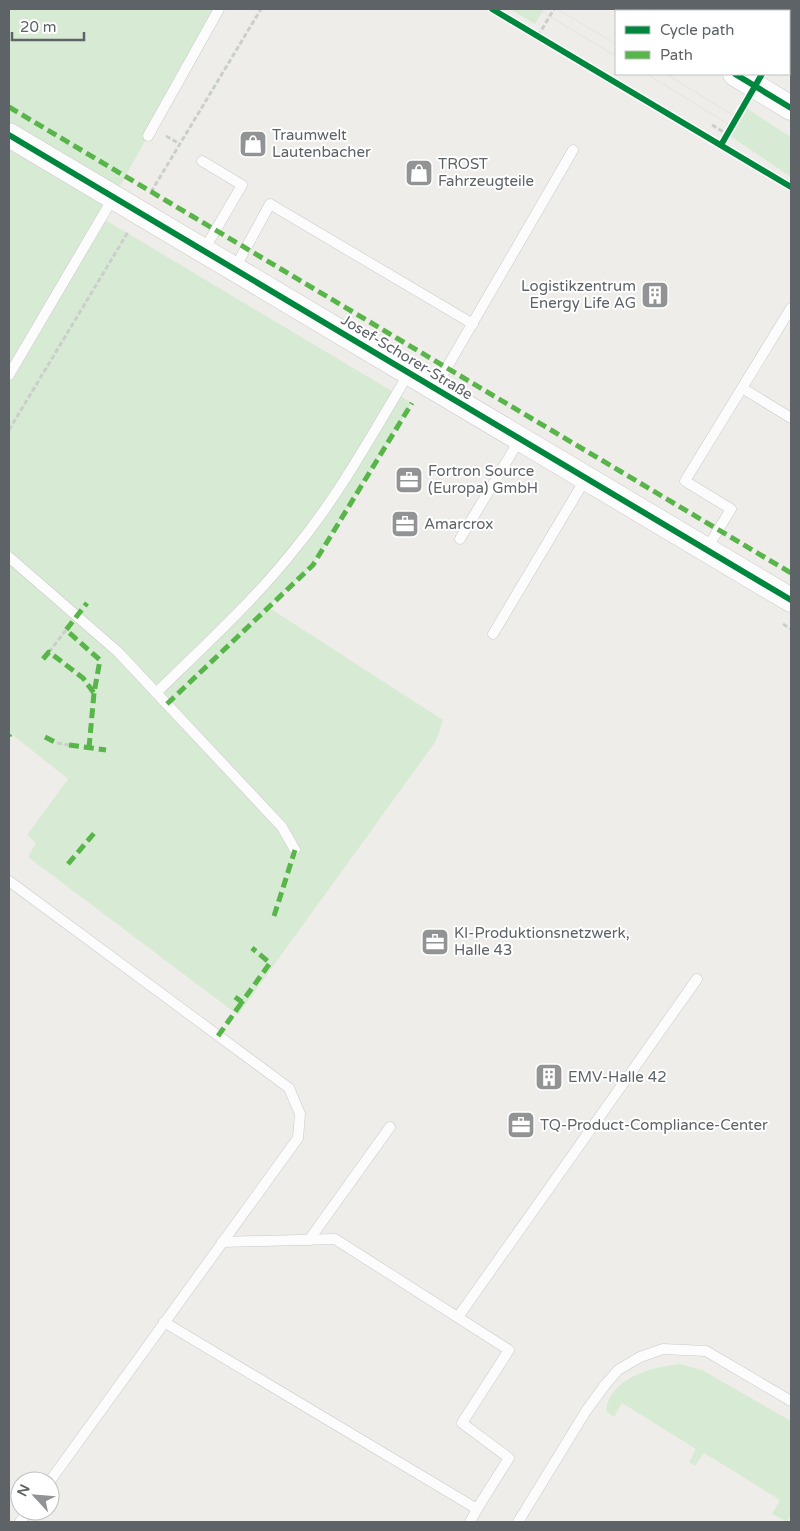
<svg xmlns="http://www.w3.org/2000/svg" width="800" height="1531" font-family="'Varela Round',sans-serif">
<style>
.green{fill:#d7ebd4}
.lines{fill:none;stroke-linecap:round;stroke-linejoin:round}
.service-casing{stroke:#cacaca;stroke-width:11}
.tertiary-casing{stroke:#cacaca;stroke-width:25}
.path{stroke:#cacfcb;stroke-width:3;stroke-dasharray:5 2.5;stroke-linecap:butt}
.service{stroke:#fdfcfc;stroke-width:10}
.tertiary{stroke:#fdfcfc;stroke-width:24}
.tram{stroke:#e3e4e3;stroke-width:1}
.quiet{stroke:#58b549;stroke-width:5;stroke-dasharray:10 5;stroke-linecap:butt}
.cycleway-casing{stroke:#fff;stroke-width:9}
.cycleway{stroke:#00873e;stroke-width:6}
.labels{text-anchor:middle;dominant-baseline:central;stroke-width:4;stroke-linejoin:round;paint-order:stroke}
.poi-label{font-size:15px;fill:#5e6367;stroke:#fff;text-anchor:start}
.street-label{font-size:15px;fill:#5e6367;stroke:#fff}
</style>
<rect width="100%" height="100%" fill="#efede9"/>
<!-- green -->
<g class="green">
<path d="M9 9H219L102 218 412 403 313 565 268 607 443 720 436 741 238 1015 28 857 36 843 27 835 68 779 9 732Z"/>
<path d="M510 9H544L535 24Z"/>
<path d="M743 106 791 137V177L727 134Z"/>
<path d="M679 1364 702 1370 791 1421V1515L787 1522 772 1514 780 1500 704 1453 695 1466 689 1462 696 1449 622 1403 614 1417 606 1411C609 1378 652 1367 679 1364Z"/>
</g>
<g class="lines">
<defs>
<g id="service">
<path d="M148 136 219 9"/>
<path d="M202 161 242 185 204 250"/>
<path d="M235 268 270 204 473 324"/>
<path d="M9 375 113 198"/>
<path d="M435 388 573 150"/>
<path d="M742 388 791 418"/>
<path d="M460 539 520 439"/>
<path d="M706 550 731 509 685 481 791 308"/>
<path d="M9 557 118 652 282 827 295 850"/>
<path d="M493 634 586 478"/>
<path d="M156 693C205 645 256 599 298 545 341 492 374 431 409 373"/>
<path d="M9 881 289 1088 300 1114 298 1138 50 1481"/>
<path d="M309 1240 390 1127"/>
<path d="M458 1317 697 979"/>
<path d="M164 1322 477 1509 509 1458 462 1423 509 1350 335 1239 222 1242"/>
<path d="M20 1522 28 1511"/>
<path d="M470 1522 477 1509"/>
<path d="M518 1522 586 1411 605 1385 618 1370 640 1357 663 1349 706 1351 791 1401"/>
</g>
<g id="tertiary">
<path d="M627 9 631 11"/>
<path d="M735 74 791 108"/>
<path d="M9 135 791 600"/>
</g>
</defs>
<!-- service casing -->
<use href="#service" class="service-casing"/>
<!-- tertiary casing -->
<use href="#tertiary" class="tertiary-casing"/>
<!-- path -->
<g class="path">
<path d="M538 36 554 9"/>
<path d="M712 125 727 134"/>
<path d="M166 136 180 144"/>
<path d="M151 192 261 9"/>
<path d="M9 430 128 232"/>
<path d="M783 624 791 629"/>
<path d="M49 652 66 630"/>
<path d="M57 743 69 745"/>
</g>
<!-- service -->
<use href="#service" class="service"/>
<!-- tertiary -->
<use href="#tertiary" class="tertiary"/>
<!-- tram -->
<g class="tram">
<path d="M537 9 616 56"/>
<path d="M557 9 616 44"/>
<path d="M647 74 791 163"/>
<path d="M666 74 791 151"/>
</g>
<!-- quiet -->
<g class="quiet">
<path d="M691 9 695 11"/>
<path d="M789 68 791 69"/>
<path d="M9 107 791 573"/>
<path d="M43 659 49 652 83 678 94 693 100 660 66 630 87 603"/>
<path d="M167 704 313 565 412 403"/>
<path d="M9 736 10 734"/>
<path d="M45 737 57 743"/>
<path d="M69 745 106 750"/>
<path d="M89 748 94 693"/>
<path d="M68 864 96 831"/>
<path d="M274 916 295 850"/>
<path d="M235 997 242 1002 270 963 252 948"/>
<path d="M218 1036 242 1002"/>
</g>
<defs>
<g id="cycleway">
<path d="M492 9 791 187"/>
<path d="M735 74 791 108"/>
<path d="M9 135 791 600"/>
<path d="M721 145 762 74"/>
</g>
</defs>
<!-- cycleway casing -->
<use href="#cycleway" class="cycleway-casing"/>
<!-- cycleway -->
<use href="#cycleway" class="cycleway"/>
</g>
<!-- icons -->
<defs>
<symbol id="shop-square" viewBox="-11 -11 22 22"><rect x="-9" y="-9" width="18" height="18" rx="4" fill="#919394" stroke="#fff"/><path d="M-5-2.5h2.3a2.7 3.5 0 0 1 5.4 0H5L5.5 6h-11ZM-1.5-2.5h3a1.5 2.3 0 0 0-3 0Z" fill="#fff"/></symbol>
<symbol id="building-square" viewBox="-11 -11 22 22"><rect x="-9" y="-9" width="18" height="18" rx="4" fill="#919394" stroke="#fff"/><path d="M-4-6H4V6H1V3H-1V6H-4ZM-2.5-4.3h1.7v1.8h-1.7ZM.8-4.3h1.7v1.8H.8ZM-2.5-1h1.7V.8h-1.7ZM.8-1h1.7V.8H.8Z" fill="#fff"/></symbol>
<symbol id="office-square" viewBox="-11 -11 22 22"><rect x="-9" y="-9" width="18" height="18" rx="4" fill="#919394" stroke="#fff"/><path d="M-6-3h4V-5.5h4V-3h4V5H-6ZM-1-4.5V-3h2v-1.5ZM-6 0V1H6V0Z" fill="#fff"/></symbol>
</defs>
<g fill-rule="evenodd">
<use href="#shop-square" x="237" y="128" width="32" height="32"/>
<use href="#shop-square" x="403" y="157" width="32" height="32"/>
<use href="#building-square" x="639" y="279" width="32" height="32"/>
<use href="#office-square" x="393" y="464" width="32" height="32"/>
<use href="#office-square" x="389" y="508" width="32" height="32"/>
<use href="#office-square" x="419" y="926" width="32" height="32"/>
<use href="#building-square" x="533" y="1061" width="32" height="32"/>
<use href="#office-square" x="505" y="1109" width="32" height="32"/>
</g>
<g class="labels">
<!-- poi labels -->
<g class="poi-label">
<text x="272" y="135">Traumwelt<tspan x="272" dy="17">Lautenbacher</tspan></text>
<text x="438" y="164">TROST<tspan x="438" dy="17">Fahrzeugteile</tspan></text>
<text x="636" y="286" text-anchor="end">Logistikzentrum<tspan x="636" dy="17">Energy Life AG</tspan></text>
<text x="428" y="471">Fortron Source<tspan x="428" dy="17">(Europa) GmbH</tspan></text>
<text x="424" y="524">Amarcrox</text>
<text x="454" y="933">KI-Produktionsnetzwerk,<tspan x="454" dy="17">Halle 43</tspan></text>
<text x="568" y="1077">EMV-Halle 42</text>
<text x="540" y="1125">TQ-Product-Compliance-Center</text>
</g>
<!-- street labels -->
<g class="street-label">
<text transform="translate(407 357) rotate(31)">Josef-Schorer-Straße</text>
</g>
</g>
<!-- border -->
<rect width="800" height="1531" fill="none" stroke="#5e6367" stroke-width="20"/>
<!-- legend -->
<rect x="615" y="10" width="175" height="65" fill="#ffffff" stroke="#bfc1c2"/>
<rect x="625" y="26" width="25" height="8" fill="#00873e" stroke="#bfc1c2"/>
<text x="660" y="35" font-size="15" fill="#5e6367">Cycle path</text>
<rect x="625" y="51" width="25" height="8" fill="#58b549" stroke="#bfc1c2"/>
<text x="660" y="60" font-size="15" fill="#5e6367">Path</text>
<!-- north arrow -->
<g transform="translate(35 1496) rotate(296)"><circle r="24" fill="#ffffff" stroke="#bfc1c2"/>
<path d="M0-4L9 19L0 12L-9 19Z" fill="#919394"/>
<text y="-8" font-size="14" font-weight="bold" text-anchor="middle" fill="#5e6367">N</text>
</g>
<!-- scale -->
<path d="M12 32v8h72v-8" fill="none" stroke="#5e6367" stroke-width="2.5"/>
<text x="20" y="32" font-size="15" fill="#5e6367" stroke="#ffffff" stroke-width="4" paint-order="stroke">20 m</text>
</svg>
